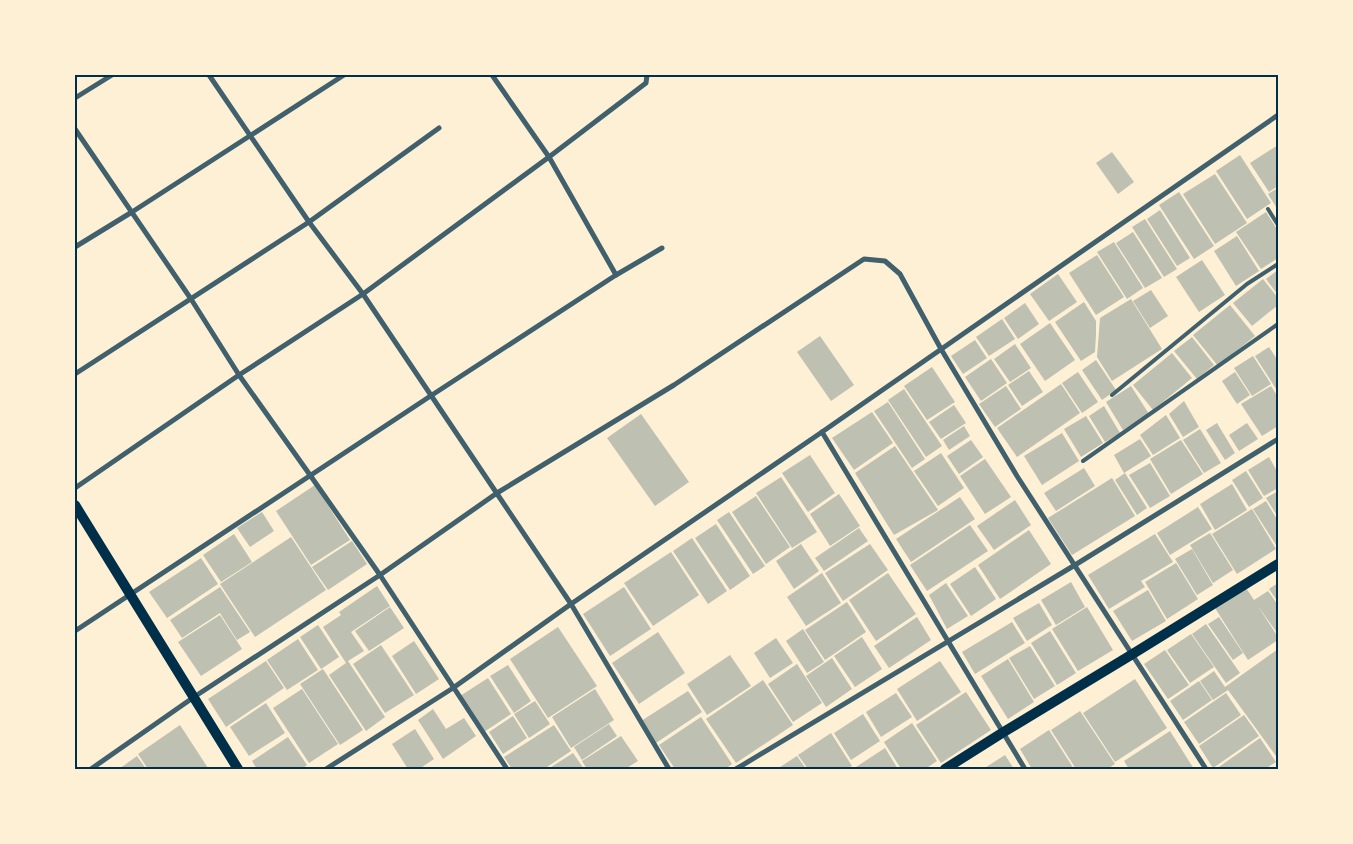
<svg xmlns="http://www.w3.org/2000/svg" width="1353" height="844" font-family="'Roboto Condensed',sans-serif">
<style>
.building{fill:#bec0b2}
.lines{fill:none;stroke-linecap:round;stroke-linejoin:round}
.service{stroke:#3f606c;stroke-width:4}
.minor{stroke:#3f606c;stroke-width:5}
.secondary{stroke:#003049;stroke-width:10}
.neatline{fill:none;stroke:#003049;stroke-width:2}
</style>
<rect width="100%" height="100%" fill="#fdf0d5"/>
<!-- building -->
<g class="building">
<path d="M1278 145V186L1269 192 1250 163Z"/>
<path d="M1112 152 1134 182 1118 194 1096 163Z"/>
<path d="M1240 155 1271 203 1247 219 1216 171Z"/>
<path d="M1215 174 1247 223 1215 244 1183 194Z"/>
<path d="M1278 188V210L1268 194Z"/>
<path d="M1179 192 1214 246 1194 259 1159 205Z"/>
<path d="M1160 210 1190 258 1177 266 1147 219Z"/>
<path d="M1266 212 1278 231V258L1261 269 1236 232Z"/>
<path d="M1145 219 1177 269 1164 277 1132 227Z"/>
<path d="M1133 232 1162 278 1145 288 1116 243Z"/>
<path d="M1237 236 1259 271 1236 286 1214 251Z"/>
<path d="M1114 242 1143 288 1127 299 1097 252Z"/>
<path d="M1097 255 1124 297 1096 315 1069 273Z"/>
<path d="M1202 260 1225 295 1199 312 1176 277Z"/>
<path d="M1278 270V295L1266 279Z"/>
<path d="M1058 274 1077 302 1049 321 1030 294Z"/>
<path d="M1263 279 1278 298V305L1252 326 1233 303Z"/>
<path d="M1151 290 1168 316 1150 328 1133 301Z"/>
<path d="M1131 299 1162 349 1112 381 1097 357 1100 318Z"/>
<path d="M1084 302 1096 321V334L1095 352 1081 361 1055 322Z"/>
<path d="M1025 303 1039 324 1018 339 1004 318Z"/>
<path d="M1230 305 1255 336 1218 366 1193 335Z"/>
<path d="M1002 319 1015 339 989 356 976 337Z"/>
<path d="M1050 323 1075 360 1045 381 1020 344Z"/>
<path d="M820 336 854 385 831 401 797 352Z"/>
<path d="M1192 337 1214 365 1197 379 1174 351Z"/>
<path d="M975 340 987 358 963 374 951 356Z"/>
<path d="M1015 344 1031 368 1010 382 994 359Z"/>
<path d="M1269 347 1278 361V392L1255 356Z"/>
<path d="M1172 353 1192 378 1153 410 1133 385Z"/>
<path d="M1253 356 1271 384 1252 396 1234 368Z"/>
<path d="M991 359 1007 383 981 401 965 377Z"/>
<path d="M1096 360 1116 390 1102 400 1082 370Z"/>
<path d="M932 367 955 402 927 420 904 386Z"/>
<path d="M1029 371 1043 392 1022 406 1008 385Z"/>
<path d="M1078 372 1098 402 1082 413 1062 383Z"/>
<path d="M1235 372 1250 395 1237 404 1222 381Z"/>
<path d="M1061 384 1080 413 1017 457 997 428Z"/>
<path d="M1006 386 1021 409 995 427 979 404Z"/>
<path d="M1131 386 1149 414 1123 430 1106 402Z"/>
<path d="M1271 386 1278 397V426L1262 436 1241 404Z"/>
<path d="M904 389 942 446 926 457 888 400Z"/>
<path d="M1184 401 1199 427 1183 437 1169 414Z"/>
<path d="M888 402 925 459 912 468 874 411Z"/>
<path d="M954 405 966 423 941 439 929 422Z"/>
<path d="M1104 406 1120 433 1105 442 1089 416Z"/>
<path d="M872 412 893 443 854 470 832 438Z"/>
<path d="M641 414 689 482 655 506 607 438Z"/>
<path d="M1166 415 1180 438 1153 455 1140 435Z"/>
<path d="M1086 416 1103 443 1081 457 1064 429Z"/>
<path d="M1217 423 1235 453 1225 460 1206 430Z"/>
<path d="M1247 423 1258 439 1239 451 1229 435Z"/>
<path d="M964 426 970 436 949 450 943 440Z"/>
<path d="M1200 429 1221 463 1204 473 1183 440Z"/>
<path d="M1062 433 1079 461 1042 485 1024 456Z"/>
<path d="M1140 439 1151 456 1124 473 1114 455Z"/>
<path d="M971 440 983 457 959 474 947 456Z"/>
<path d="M1181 440 1203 474 1171 494 1150 459Z"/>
<path d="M895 446 938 510 894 535 855 473Z"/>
<path d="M941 453 964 488 938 506 914 471Z"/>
<path d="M810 455 835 493 808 512 782 473Z"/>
<path d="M1269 457 1278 473V488L1264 496 1248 470Z"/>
<path d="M985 459 1011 497 985 514 960 476Z"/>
<path d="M1150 463 1170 496 1150 508 1129 475Z"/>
<path d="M1084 468 1095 486 1056 511 1044 493Z"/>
<path d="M1246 471 1263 498 1249 507 1232 480Z"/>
<path d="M1125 473 1147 508 1137 515 1115 480Z"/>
<path d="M781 477 817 532 792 548 756 493Z"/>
<path d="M1112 478 1135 516 1072 555 1048 518Z"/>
<path d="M1232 484 1247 510 1215 530 1200 504Z"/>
<path d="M315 485 350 540 311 565 276 511Z"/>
<path d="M1278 491V517L1266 498Z"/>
<path d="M839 494 860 526 830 546 810 514Z"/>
<path d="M756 496 790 547 766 564 732 512Z"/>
<path d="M960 497 975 519 911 562 896 539Z"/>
<path d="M1015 500 1031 525 994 550 977 526Z"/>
<path d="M1266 501 1278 521V548L1253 509Z"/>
<path d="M1198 507 1212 529 1170 555 1157 533Z"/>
<path d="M1252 509 1276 549 1237 574 1212 534Z"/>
<path d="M262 512 274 531 250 547 237 528Z"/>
<path d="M729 512 765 566 753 574 717 520Z"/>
<path d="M716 524 750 576 730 590 695 538Z"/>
<path d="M970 525 988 551 927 591 910 565Z"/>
<path d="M859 528 868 541 824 571 815 558Z"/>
<path d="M1029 530 1051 564 1000 599 978 565Z"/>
<path d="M1210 533 1233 570 1213 583 1190 545Z"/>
<path d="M234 534 252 562 221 582 203 555Z"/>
<path d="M1155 534 1173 562 1141 581 1145 587 1109 609 1088 575Z"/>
<path d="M291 537 326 590 255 637 220 584Z"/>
<path d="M692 538 727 591 708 604 673 551Z"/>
<path d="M352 541 367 564 328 590 312 567Z"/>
<path d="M801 544 819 571 794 589 776 561Z"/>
<path d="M870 544 888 570 843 601 825 573Z"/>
<path d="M1192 549 1213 585 1197 595 1175 559Z"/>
<path d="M671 552 699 595 653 626 624 583Z"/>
<path d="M201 558 218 584 167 618 149 592Z"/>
<path d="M1176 563 1198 599 1167 619 1145 582Z"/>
<path d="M975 567 996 599 971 616 950 584Z"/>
<path d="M822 573 841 603 806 626 787 597Z"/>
<path d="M888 573 916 614 876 641 849 600Z"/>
<path d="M1071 582 1085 607 1056 625 1041 600Z"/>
<path d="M946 583 968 616 947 629 929 595Z"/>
<path d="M1278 583V602L1269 589Z"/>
<path d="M377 586 390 606 351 632 364 651 348 661 385 717 366 731 329 675 346 663 323 627 341 615 339 612Z"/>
<path d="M220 587 250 632 237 640 220 613 182 638 170 620Z"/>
<path d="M624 587 651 629 610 656 583 614Z"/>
<path d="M1246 588 1254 600 1268 591 1278 605V634L1257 605 1278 637V640L1248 660 1215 608Z"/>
<path d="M1148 590 1166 621 1132 641 1113 611Z"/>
<path d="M847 602 866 632 825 660 805 630Z"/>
<path d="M1039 603 1052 625 1027 641 1013 618Z"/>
<path d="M390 607 404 628 369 651 355 631Z"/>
<path d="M1087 607 1113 650 1078 671 1052 629Z"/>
<path d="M220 615 242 649 201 676 178 642Z"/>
<path d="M917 617 931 640 889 668 874 646Z"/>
<path d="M1219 617 1243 653 1233 660 1208 624Z"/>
<path d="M1012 622 1025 643 975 674 962 652Z"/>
<path d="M1206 624 1240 673 1226 683 1192 634Z"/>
<path d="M318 625 339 657 321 669 300 637Z"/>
<path d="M558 627 597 686 548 718 510 659Z"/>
<path d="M803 629 824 662 807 673 786 641Z"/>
<path d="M1050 631 1076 673 1057 685 1031 643Z"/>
<path d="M658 632 685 673 639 704 612 663Z"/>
<path d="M1191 634 1214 667 1190 683 1167 650Z"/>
<path d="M862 637 882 669 855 687 834 656Z"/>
<path d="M776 638 793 663 770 678 754 653Z"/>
<path d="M298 639 318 670 287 690 267 660Z"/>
<path d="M414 641 439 679 416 694 392 656Z"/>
<path d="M381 645 414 695 385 713 353 664Z"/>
<path d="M1030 646 1055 686 1034 699 1009 658Z"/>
<path d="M1278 649V755L1276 756 1228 690 1213 700 1200 681 1214 671 1225 687Z"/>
<path d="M1165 650 1189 685 1168 699 1144 664Z"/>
<path d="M730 655 751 686 707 715 687 684Z"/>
<path d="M832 658 852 689 826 707 806 676Z"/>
<path d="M1008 659 1034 702 1008 719 981 676Z"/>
<path d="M266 661 284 688 226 727 208 699Z"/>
<path d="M940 661 961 692 917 721 897 689Z"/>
<path d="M797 664 822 703 793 722 768 684Z"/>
<path d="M508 665 531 701 514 713 490 676Z"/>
<path d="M323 669 363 730 340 745 300 684Z"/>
<path d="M488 678 511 714 484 732 460 696Z"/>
<path d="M1135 679 1167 728 1115 762 1083 713Z"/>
<path d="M763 680 793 725 736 763 706 719Z"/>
<path d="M1199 681 1212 700 1183 720 1170 701Z"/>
<path d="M302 689 338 744 309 763 273 708Z"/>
<path d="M595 689 614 720 571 748 552 717Z"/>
<path d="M688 691 702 712 656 743 641 721Z"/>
<path d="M966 692 991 730 941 763 916 725Z"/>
<path d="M896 693 912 717 881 737 866 712Z"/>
<path d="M1226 693 1241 715 1199 744 1184 722Z"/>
<path d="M535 701 550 724 529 738 514 714Z"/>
<path d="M266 703 285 733 249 756 230 727Z"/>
<path d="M433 709 446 729 464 718 476 736 443 759 418 720Z"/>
<path d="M1080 711 1115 764 1107 769H1076L1051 730Z"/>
<path d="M863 714 880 741 851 760 834 733Z"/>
<path d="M1244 715 1259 736 1213 768 1199 746Z"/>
<path d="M513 716 527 738 503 754 489 732Z"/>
<path d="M701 717 732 764 725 769H675L659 745Z"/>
<path d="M912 723 937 761 925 769H901L884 742Z"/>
<path d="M609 724 617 736 582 760 574 747Z"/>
<path d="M180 725 208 768 207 769H148L138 754Z"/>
<path d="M554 725 571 751 544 769H512L504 757Z"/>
<path d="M415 729 434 759 419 769H408L392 744Z"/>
<path d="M1049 730 1074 769H1032L1020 749Z"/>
<path d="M1170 731 1194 769H1129L1124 761Z"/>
<path d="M831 733 852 766 847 769H808L798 755Z"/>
<path d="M621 736 638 761 625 769H587L582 761Z"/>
<path d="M288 737 307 765 302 769H257L252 761Z"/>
<path d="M1260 738 1276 762 1265 769H1216Z"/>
<path d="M885 748 898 769H853Z"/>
<path d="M573 753 584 769H548Z"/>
<path d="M1005 755 1014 769H983Z"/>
<path d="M137 756 146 769H119Z"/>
<path d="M797 756 806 769H777Z"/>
</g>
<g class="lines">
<!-- service -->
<g class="service">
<path d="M1268 209 1278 225"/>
<path d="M1112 395 1247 284 1278 264"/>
<path d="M1083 461 1278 324"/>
</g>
<!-- minor -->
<g class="minor">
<path d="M209 75 309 222 363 294 571 604 669 769"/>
<path d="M492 75 549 157 616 275"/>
<path d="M75 98 112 75"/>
<path d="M75 129 191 299 239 375 310 475 380 575 507 769"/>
<path d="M75 247 132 212 344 75"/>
<path d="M75 374 309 222 439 128"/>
<path d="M822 432 1025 769"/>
<path d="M75 488 239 375 363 294 549 157 646 83 647 75"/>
<path d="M75 631 432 395 616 275 662 248"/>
<path d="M91 769 194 697 380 575 497 493 674 385 864 259 885 261 900 274 941 349 1017 476 1206 769"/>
<path d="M326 769 453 688 571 604 822 432 1278 115"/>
<path d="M736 769 1075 565 1278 439"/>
</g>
<!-- secondary -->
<g class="secondary">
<path d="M75 505 238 769"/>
<path d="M945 769 1002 733 1131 655 1278 564"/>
</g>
</g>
<!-- border -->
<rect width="1353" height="844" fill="none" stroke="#fdf0d5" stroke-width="152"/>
<rect x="76" y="76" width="1201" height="692" class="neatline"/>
</svg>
